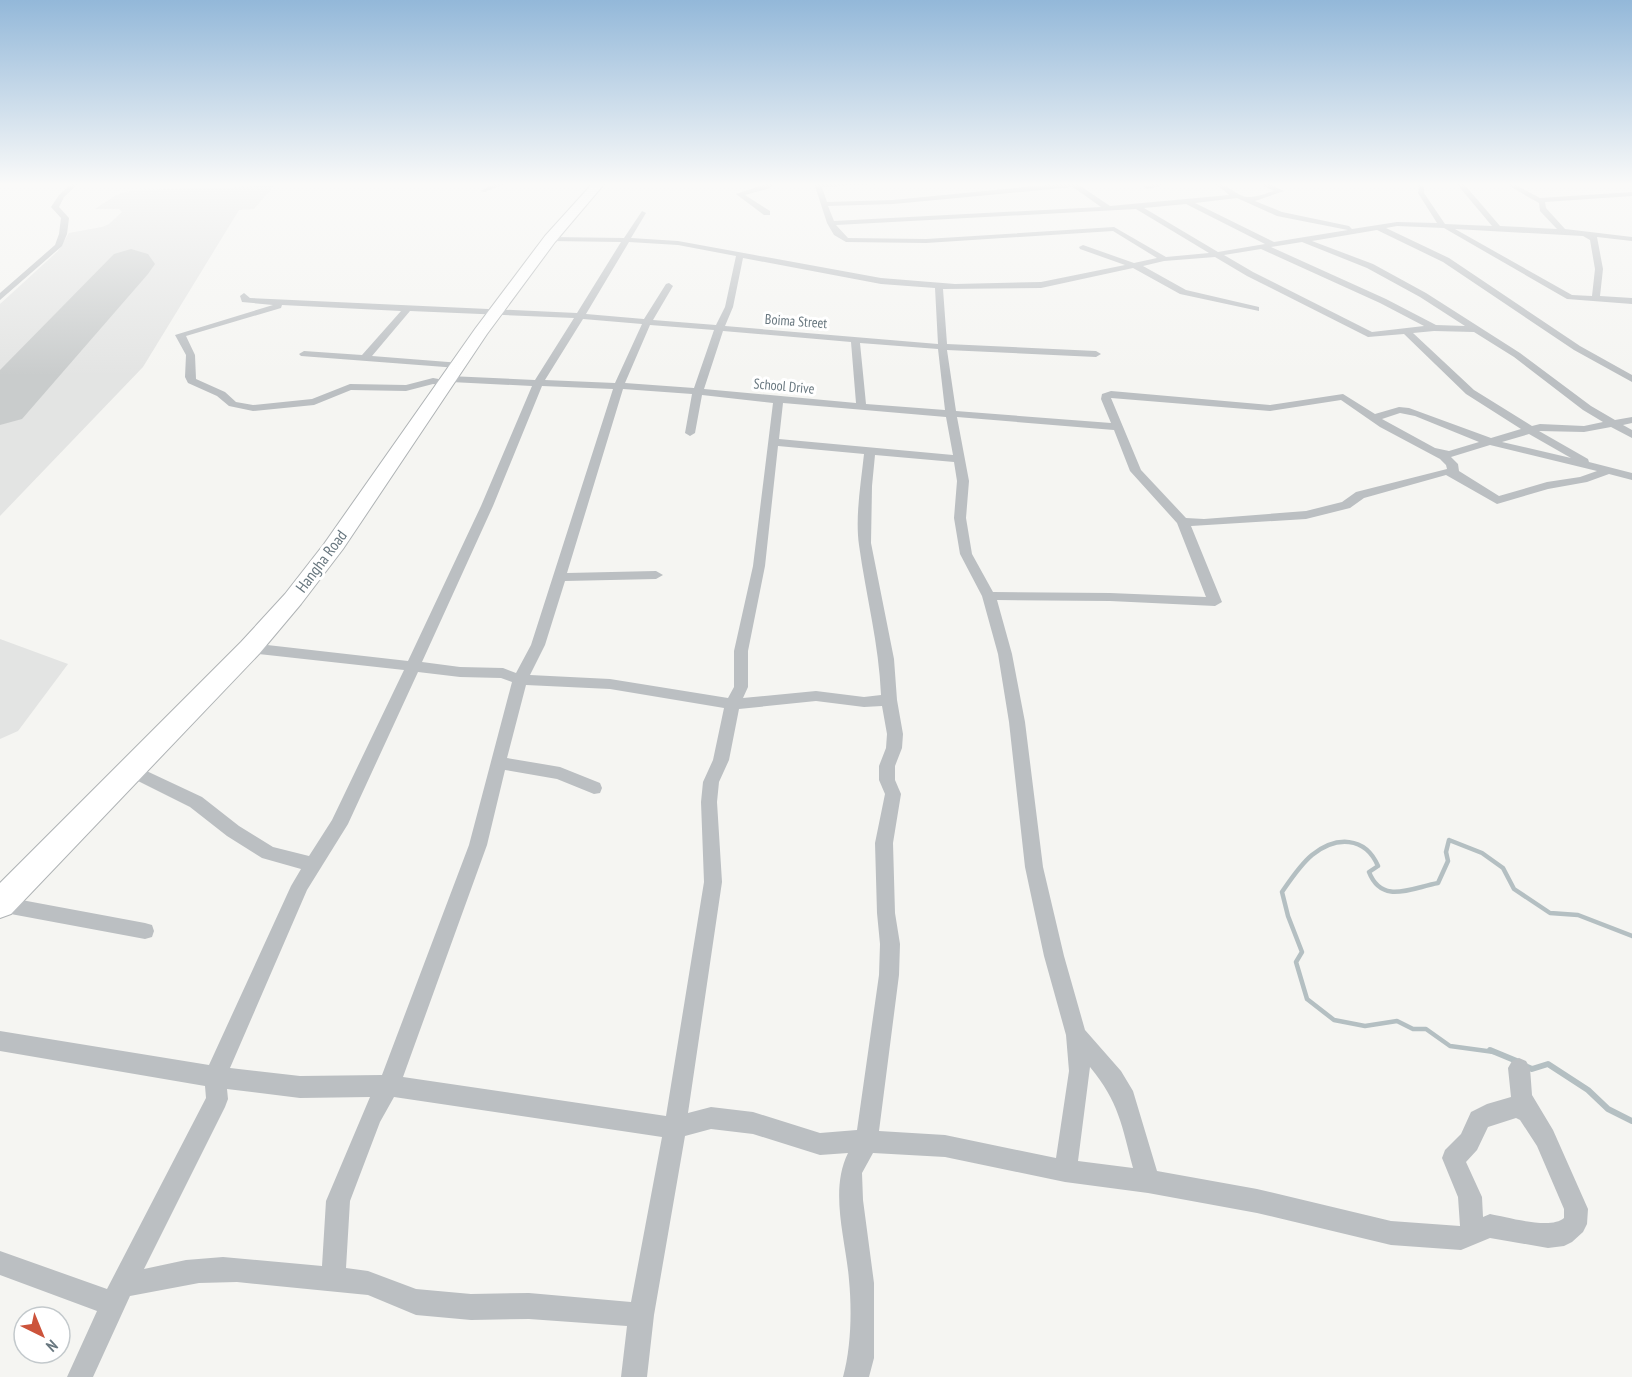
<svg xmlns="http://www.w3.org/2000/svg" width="1632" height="1377" font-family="'PT Sans Narrow',sans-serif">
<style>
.built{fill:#e3e4e3}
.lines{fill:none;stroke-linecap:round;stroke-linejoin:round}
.stream-far1{stroke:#b4bfc2;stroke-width:4.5}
.stream{stroke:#b4bfc2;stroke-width:6}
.runway{fill:#c9cccc;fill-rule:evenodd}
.trunk-casing{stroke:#afb3b5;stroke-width:2}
.minor{fill:#bbbfc2;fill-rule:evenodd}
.trunk{fill:#fff;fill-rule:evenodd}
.labels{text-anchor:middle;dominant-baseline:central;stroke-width:6;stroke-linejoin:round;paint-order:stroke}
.far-street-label{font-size:14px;fill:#68777f;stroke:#fff}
.street-label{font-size:16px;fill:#68777f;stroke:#fff}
</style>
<rect width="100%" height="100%" fill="#f5f5f2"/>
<!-- built -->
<g class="built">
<path d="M274 186 254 209 239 210 143 367 0 516V304L58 251 69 233 102 227 109 224 122 212 119 209H95L116 195 133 190Z"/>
<path d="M0 639 68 664 18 731 0 739Z"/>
</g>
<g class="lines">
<!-- stream-far1 -->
<path class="stream-far1" d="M1494 1052 1450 1046 1426 1029H1413L1397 1021 1365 1026 1334 1020 1307 999 1296 962 1302 952 1288 916 1282 892C1291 879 1300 865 1312 855 1336 836 1365 836 1378 866L1369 872C1382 905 1411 888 1438 883L1448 861 1446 852 1449 840 1482 853 1503 868 1514 889 1550 913 1578 915 1632 936"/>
<!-- stream -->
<g class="stream">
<path d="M1490 1050 1519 1062"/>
<path d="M1525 1066 1532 1069 1548 1064 1588 1090 1608 1109 1632 1121"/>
</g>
<!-- runway -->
<path class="runway" d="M131 249 148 254 155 264 148 274 22 419 0 425V370L114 254Z"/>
<defs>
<path id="trunk" d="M593 183H605L555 242 487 334 343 549 301 604 259 654 11 914 0 918V883L241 642 285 594 324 544 475 329 545 236Z"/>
</defs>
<!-- trunk casing -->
<use href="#trunk" class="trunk-casing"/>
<!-- minor -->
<g class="minor">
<path d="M72 183H79L64 197 59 207 69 218 67 234 62 246 0 300V293L55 245 59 234 61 218 51 207 59 195Z"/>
<path d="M497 183H506L485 192 480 191Z"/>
<path d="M768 183H775L770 188 745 195 770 211V215H764L736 194Z"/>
<path d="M814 183H896L822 187 827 202 893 200 1068 183H1076L1110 206 1229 195 1215 183C1228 183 1237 198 1250 197 1258 197 1267 193 1274 191L1258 183H1267L1284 191 1255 201 1282 212 1349 226 1352 229 1397 222 1437 223 1418 193 1419 188 1414 183 1424 186V193L1445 224 1492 226 1456 183H1463L1500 226 1557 229 1540 211 1539 203 1504 183H1512L1540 198 1632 192V196L1545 202 1546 208 1565 229 1632 237V241L1597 237 1603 269 1600 296 1632 298V304L1567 299 1444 228 1397 226 1386 228 1449 258 1580 346 1632 375V382L1574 350 1443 262 1377 230 1312 241 1373 264 1426 293 1520 353 1591 406 1615 420 1632 417V423L1623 425 1632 430V438L1611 427 1584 432 1539 431 1588 459 1589 462 1632 473V480L1609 474 1587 482 1548 489 1497 504 1446 475 1364 498 1350 508 1306 519 1191 526 1222 602 1215 606 1110 601 997 600 1012 654 1025 722 1043 867 1064 956 1085 1030 1121 1071 1133 1091 1157 1171 1257 1189 1391 1221 1460 1226 1458 1197 1442 1158 1445 1150 1461 1134 1471 1112 1487 1104 1511 1097 1508 1068 1512 1061 1519 1058 1526 1061 1530 1068 1532 1095 1553 1130 1588 1209 1587 1224 1583 1232 1572 1242 1564 1246 1548 1248 1490 1238 1461 1250 1391 1245 1257 1213 1148 1193 1065 1182 945 1157 873 1153 862 1173 863 1200 874 1283V1358L869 1377H843C851 1348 852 1311 849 1280 846 1240 829 1191 848 1153L820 1155 753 1134 711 1129 685 1136 654 1315 647 1377H621L627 1326 529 1319 471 1320 416 1315 368 1295 237 1282 199 1283 130 1296 93 1377H67L97 1311 0 1275V1251L107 1289 206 1098 205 1086 0 1051V1031L209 1065 291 886 301 869 262 858 227 836 190 807 126 775 124 771 126 767 132 765 138 767 202 797 239 826 273 847 309 856 332 820 404 670 250 653 243 648 250 643 408 661 481 506 532 386 451 382 447 386 433 384 406 391 351 390 314 405 253 411 229 406 217 396 188 383 185 377 186 355 175 335 273 305 242 302 240 296 244 293 250 298 577 313 621 242 550 241 546 239 550 237 624 238 642 211 646 213 631 238 678 241 881 278 955 284 1041 282 1125 265 1080 249 1079 247 1083 245 1134 263 1157 258 1113 231 926 243 846 242 834 235 827 223ZM1073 187 1101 207 834 221 828 206 893 204ZM1237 198 1277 216 1348 230 1274 242 1195 203ZM1186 204 1265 244 1218 252 1144 208ZM1136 209 1209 253 1166 257 1114 227 926 239 848 238 836 225ZM1455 229 1583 236 1590 240 1595 269 1592 296 1572 295ZM629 242 678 245 736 256 725 307 716 325 653 320 673 286 669 283 666 284 644 319 586 314ZM1302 242 1367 268 1420 297 1465 326 1436 325 1386 299 1271 247ZM1261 249 1380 303 1424 326 1372 332 1253 272 1224 255ZM1215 257 1247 276 1368 337 1404 334 1466 394 1521 429 1491 438 1409 408 1399 407 1375 414 1343 394 1270 405 1111 391 1102 394 1101 399 1111 423 956 411 947 350 1096 357 1101 354 1096 351 947 344 943 289 1041 288 1133 268 1180 294 1259 311V307L1186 290 1143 266 1164 261ZM743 258 881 284 935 288 938 344 725 326 733 307ZM282 305 401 311 362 355 304 351 299 354 301 356 458 368 463 365 461 363 372 356 410 311 574 318 535 380 449 376 444 380 433 378 406 385 350 384 312 399 253 405 236 402 225 392 196 379 195 355 186 336 281 308ZM583 319 642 324 615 383 545 380ZM650 325 714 330 694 388 625 383ZM723 331 851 342 856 403 704 389ZM1434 331 1474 332 1514 357 1583 410 1603 422 1584 426 1540 424 1532 426 1474 390 1413 333ZM860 343 938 349 945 410 866 404ZM542 386 613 389 531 645 516 673 503 668 460 667 422 662 493 506ZM623 389 692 394 685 433 690 436 695 433 702 395 773 403 753 566 734 651V687L728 698 610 679 530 675 545 645 565 581 656 579 663 575 656 571 567 573ZM1111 398 1270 411 1341 400 1380 427 1440 459 1446 465 1447 469 1356 492 1342 502 1306 511 1204 519 1186 518 1141 470ZM783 403 946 417 953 455 779 439ZM1400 413 1415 416 1479 442 1449 451 1435 448 1382 419ZM957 417 1114 430 1130 471 1177 523 1206 597 1110 593 993 592 972 554 966 518 969 481ZM1529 434 1571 458 1502 442ZM1490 445 1597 471 1580 477 1547 482 1499 496 1459 471 1458 464 1451 457ZM778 446 864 454C861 483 855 516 859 545 866 596 879 644 881 695L864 697 816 691 743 698 748 687V651L765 566ZM875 455 954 462 957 481 954 518 960 554 982 596 998 654 1009 722 1025 867 1044 956 1066 1035 1069 1071 1056 1158 945 1135 879 1131 899 975 900 944 895 913 893 843 901 794 895 780V766L902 748 903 734 897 700 894 659 871 543 872 486ZM418 672 460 677 501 678 512 682 469 845 382 1075 300 1076 230 1068 307 890 348 824ZM526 685 610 689 724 708 713 760 703 782 701 802 704 882 666 1116 403 1077 487 845 505 770 557 779 594 794 600 793 602 788 600 783 560 767 507 758ZM816 701 864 707 882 706 887 734 886 748 879 766V780L885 794 875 843 877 913 880 944 879 975 857 1130 820 1133 753 1112 711 1107 688 1113 722 882 717 802 719 782 729 760 739 709ZM1090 1067C1119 1102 1122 1126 1133 1168L1078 1161ZM227 1089 300 1098 370 1097 326 1201 322 1266 223 1257 186 1260 144 1269 225 1107 228 1099ZM394 1097 662 1137 631 1302 529 1293 471 1294 416 1289 368 1271 346 1268 350 1201 380 1122ZM1516 1118 1520 1120 1537 1146 1564 1209V1218C1551 1230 1507 1217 1490 1214L1483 1217 1482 1197 1466 1162 1477 1150 1488 1127Z"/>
<path d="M1157 183H1171L1147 189 1144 187Z"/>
<path d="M0 896 145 923 152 925 154 931 152 937 145 939 0 912Z"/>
</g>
<!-- trunk -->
<use href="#trunk" class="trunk"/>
</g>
<!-- sky -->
<linearGradient id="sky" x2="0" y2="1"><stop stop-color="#93b8d9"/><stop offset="0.49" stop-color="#fafaf9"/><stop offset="1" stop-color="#fafaf9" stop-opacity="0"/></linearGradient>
<rect width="1632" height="376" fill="url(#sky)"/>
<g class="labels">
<!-- far-street labels -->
<g class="far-street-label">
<text transform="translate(796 321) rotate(4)">Boima Street</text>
<text transform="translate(784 386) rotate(5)">School Drive</text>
</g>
<!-- street labels -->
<g class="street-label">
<text transform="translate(321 561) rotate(-53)">Hangha Road</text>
</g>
</g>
<!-- north arrow -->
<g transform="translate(42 1335) rotate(137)"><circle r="28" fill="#ffffff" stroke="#c3c9cc" stroke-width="1.5"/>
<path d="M0-4.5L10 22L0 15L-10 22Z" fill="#cc533b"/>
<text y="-9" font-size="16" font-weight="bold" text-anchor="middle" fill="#68777f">N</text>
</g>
</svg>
